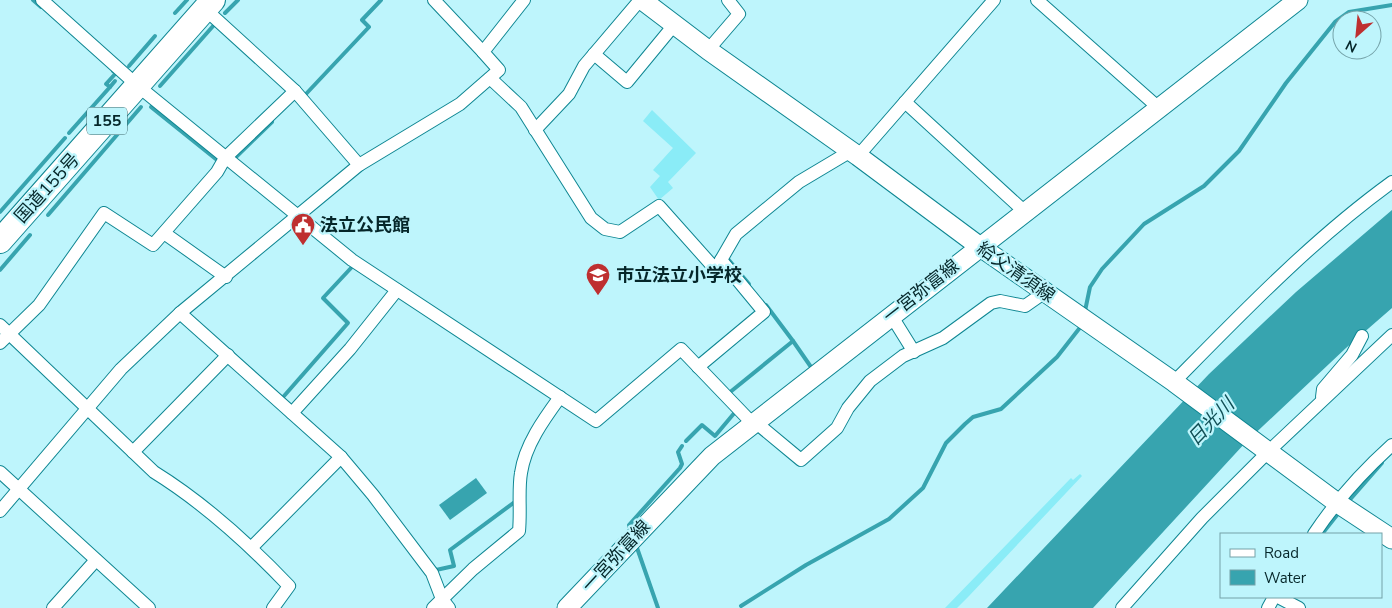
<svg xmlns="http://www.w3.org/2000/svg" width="1392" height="608" font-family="'Nunito Sans','Noto Sans JP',sans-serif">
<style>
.green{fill:#8aecf7}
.water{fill:#37a4af}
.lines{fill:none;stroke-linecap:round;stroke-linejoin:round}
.stream{stroke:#37a4af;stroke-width:4}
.street-casing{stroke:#0e8692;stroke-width:14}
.secondary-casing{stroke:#0e8692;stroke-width:21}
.highway-casing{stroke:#0e8692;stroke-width:26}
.street{stroke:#fff;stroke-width:12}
.secondary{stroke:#fff;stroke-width:19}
.highway{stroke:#fff;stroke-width:24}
.labels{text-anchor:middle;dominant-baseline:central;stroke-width:4.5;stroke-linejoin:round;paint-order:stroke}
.shield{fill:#bef5fc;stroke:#3c6468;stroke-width:1}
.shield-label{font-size:16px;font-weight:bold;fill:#052629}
.street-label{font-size:18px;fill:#052629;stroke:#bef5fc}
.poi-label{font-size:18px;font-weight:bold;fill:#052629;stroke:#bef5fc;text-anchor:start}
.water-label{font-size:19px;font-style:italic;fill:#114f56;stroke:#bef5fc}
</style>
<rect width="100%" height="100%" fill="#bef5fc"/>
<!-- green -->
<g class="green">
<path d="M652 110 696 153 668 182 673 188 659 200 650 187 660 176 653 170 673 148 643 121Z"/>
<path d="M1080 474 1082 476 969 596 957 608H945L1071 478 1073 480Z"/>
</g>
<!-- water -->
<g class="water">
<path d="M1392 210V308L1346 348 1246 442 1093 608H987L1209 374 1296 292Z"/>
<path d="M476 478 487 493 450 520 439 505Z"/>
</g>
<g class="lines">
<!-- stream -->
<g class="stream">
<path d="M33 0 41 7"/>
<path d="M175 13 187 0"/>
<path d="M225 13 238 0"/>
<path d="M129 66 155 36"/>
<path d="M160 86 214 25"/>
<path d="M110 87 115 81"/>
<path d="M305 95 369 27 362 20 381 0"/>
<path d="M151 107 217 160"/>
<path d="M69 133 110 87 106 84 116 73 113 71"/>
<path d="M236 157 272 122"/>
<path d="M0 212 65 138"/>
<path d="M48 215 141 107"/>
<path d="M728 259 749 284"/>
<path d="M0 270 30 235"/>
<path d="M1085 311 1090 287 1102 269 1144 224 1204 186 1239 151 1286 83 1335 22 1349 12 1392 5"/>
<path d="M793 341 811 367"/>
<path d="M729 393 793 341 766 305"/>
<path d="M284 396 348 323 323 298 351 268"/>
<path d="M686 441 702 425 715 436 736 411"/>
<path d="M1347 503 1382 463"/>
<path d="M630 528 629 525 680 468 682 464 678 452 682 446"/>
<path d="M1322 534 1341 510"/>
<path d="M636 545 658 608"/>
<path d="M436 570 454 566 450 550 516 501"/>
<path d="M741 606 806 565 889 519 923 488 946 443 965 424 973 417 1001 409 1057 357 1082 325"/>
</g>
<defs>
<g id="street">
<path d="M42 0 138 86 352 260 596 421 681 349 752 423"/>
<path d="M434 0 483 52"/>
<path d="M1037 0 1160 109"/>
<path d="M205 9 295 91 359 165"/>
<path d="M708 50 739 14 728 0"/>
<path d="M594 54 627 82 674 25"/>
<path d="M491 79 521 107 591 218 605 229 620 232 659 206 717 271 721 260 736 234 799 182 851 151"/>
<path d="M905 102 1025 212"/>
<path d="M535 130 569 94 584 66 640 0"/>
<path d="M858 156 994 0"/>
<path d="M164 233 226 277"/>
<path d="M180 313 341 457 373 495 432 573 442 599 449 608"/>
<path d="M891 315 914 352"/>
<path d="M0 325 154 472C204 503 248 543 289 586L273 608"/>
<path d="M0 343 39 305 104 213 153 245 217 172 225 158 295 91"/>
<path d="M698 367 764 312 721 260"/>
<path d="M1174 382C1243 312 1312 240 1392 182"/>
<path d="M1322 397 1323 389 1352 355 1362 336"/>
<path d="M292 413 350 349 397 290"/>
<path d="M754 421 801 460 837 428 848 408 870 381 903 356 943 338 991 303 1000 301 1025 306 1045 292"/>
<path d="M133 452 228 355"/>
<path d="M0 472 149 608"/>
<path d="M0 511 121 369 180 313 359 165 460 104 499 70 483 52 524 0"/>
<path d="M1314 534C1336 501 1362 472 1392 445"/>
<path d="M252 547 341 457"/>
<path d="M1278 597 1299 608"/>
<path d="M53 608 96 560"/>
<path d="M433 608 473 569 519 531C521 512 518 490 521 473 525 445 544 419 560 397"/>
<path d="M1122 608 1202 518 1268 452 1392 335"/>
<path d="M1268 608 1274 597"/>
</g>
<g id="secondary">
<path d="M642 0 708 50 858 156 979 246 1174 382 1336 502 1392 539"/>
<path d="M567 608 712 456 1298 0"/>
</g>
<path id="highway" d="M0 241 213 0"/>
</defs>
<!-- street casing -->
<use href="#street" class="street-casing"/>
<!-- secondary casing -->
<use href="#secondary" class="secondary-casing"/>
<!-- highway casing -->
<use href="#highway" class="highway-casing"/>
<!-- street -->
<use href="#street" class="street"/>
<!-- secondary -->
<use href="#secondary" class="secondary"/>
<!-- highway -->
<use href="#highway" class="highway"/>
</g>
<!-- icons -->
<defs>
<symbol id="civic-pin" viewBox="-11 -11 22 30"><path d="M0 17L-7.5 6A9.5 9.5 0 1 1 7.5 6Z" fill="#be2f30" stroke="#bef5fc"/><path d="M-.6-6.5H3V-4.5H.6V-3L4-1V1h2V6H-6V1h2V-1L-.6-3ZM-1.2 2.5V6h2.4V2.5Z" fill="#fff"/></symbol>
<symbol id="school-pin" viewBox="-11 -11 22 30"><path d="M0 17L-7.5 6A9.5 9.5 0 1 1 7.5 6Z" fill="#be2f30" stroke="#bef5fc"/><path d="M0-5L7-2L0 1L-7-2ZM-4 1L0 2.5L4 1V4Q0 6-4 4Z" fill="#fff"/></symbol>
</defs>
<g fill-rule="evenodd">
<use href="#civic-pin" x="289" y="211" width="28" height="38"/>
<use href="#school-pin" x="584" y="261" width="28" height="38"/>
</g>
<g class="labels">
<!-- shield labels -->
<rect class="shield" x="87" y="107.5" width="40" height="27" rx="4"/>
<g class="shield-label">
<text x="107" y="121">155</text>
</g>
<!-- street labels -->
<g class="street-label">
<text transform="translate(47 188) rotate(-48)">国道155号</text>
<text transform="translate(1016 272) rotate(35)">給父清須線</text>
<text transform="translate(921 291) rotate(-38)">一宮弥富線</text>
<text transform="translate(616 556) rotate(-47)">一宮弥富線</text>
</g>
<!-- poi labels -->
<g class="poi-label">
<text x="320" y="225">法立公民館</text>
<text x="616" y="275">市立法立小学校</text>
</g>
<!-- water labels -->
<g class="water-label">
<text transform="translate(1211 422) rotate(-46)">日光川</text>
</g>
</g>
<!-- legend -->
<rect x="1220" y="533" width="162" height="65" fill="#bef5fc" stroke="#74a2a8"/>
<rect x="1230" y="549" width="25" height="8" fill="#ffffff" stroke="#74a2a8"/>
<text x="1264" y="558" font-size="15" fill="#052629">Road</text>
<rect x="1230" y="570" width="25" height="15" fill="#37a4af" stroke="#74a2a8"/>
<text x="1264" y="583" font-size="15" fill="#052629">Water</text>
<!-- north arrow -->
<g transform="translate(1357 35) rotate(207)"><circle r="24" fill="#bef5fc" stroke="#74a2a8"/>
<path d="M0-4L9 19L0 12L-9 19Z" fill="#be2f30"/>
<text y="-8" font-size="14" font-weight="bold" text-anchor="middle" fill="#052629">N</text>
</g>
</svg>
